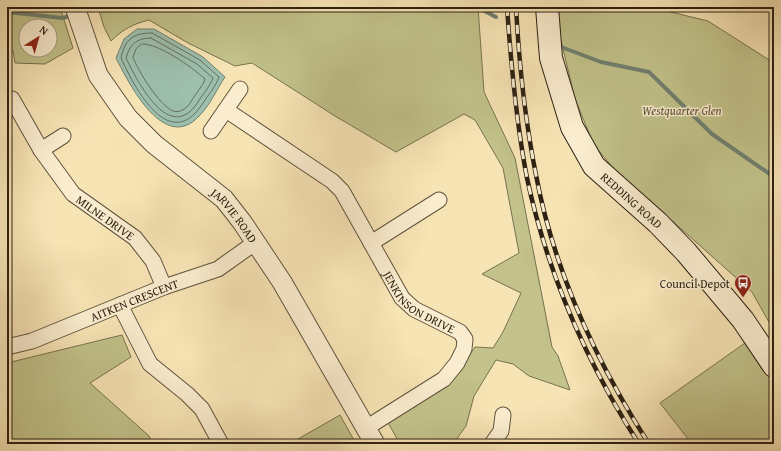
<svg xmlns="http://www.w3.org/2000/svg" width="781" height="451" font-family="'Gentium Book Plus',serif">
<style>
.green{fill:#c2c28a;stroke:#77724e;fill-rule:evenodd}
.water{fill:#9dbfae;stroke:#708070}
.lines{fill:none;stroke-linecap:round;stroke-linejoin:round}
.shore{stroke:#647060;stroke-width:1}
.stream{stroke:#708070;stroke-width:4}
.minor-casing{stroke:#5f523c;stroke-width:17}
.tertiary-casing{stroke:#5f523c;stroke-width:21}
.secondary-casing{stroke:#2c2113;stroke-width:24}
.minor{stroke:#faedcf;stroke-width:15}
.tertiary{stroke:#faedcf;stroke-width:19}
.secondary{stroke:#faedcf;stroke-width:22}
.rail-casing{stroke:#2c2113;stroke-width:4.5}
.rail{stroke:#faedcf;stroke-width:3;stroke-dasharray:9;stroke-linecap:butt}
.labels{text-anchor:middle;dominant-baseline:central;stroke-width:3;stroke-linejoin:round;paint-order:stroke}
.park-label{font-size:12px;font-style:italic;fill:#595137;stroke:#faedcf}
.street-label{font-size:12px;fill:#2c2113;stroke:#faedcf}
.poi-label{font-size:12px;fill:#2c2113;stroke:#faedcf;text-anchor:end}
</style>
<rect width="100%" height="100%" fill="#f7e4b5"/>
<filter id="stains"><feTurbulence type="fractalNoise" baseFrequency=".005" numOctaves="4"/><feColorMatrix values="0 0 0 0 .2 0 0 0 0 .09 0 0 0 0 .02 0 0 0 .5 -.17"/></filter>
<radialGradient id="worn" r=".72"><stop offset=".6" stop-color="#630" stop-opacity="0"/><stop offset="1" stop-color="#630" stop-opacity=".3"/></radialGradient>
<!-- green -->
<g class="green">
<path d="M7 7H60L73 48 45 64 15 63 13 50H7ZM26 26H50V50H26Z"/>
<path d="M98 7H478L484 92 515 158 552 347 558 356 570 390 529 376 513 364 496 360 474 396 466 426 453 444H400L387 421 461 367 475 347 493 348 503 332 521 293 482 274 519 253 503 168 475 120 464 114 396 152 335 116 252 63 235 66 188 43 149 20C133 24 123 29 111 41L104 27Z"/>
<path d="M559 7H650L708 21 774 63V331L752 292 614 169 594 145 575 99 558 28Z"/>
<path d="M122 335 131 357 90 383 149 436 153 444H7V363Z"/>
<path d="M745 343 774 384V444H692L660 403Z"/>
<path d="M340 415 356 444H298V439Z"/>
</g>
<!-- water -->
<path class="water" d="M137 29H154L203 57 225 77C217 89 210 105 200 115 165 155 129 84 116 58L124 39Z"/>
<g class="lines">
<!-- shore -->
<g class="shore">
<path d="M152 33 200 60 219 77C216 86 208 95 203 103 170 155 135 89 121 58 125 39 133 33 152 33Z"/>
<path d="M151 38 197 64 213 78C210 86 203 94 198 102 170 145 138 83 126 58 130 44 137 38 151 38Z"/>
<path d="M142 44C158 43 192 67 205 79 203 86 196 93 192 100 189 106 181 114 173 111 159 105 138 71 133 57L136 49Z"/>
</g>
<!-- stream -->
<g class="stream">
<path d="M477 7 496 17"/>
<path d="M82 11 93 7"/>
<path d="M7 12 63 18 72 15"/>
<path d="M556 45 601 62 649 72 712 134 774 177"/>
</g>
<defs>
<g id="minor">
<path id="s1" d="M12 99 41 150 73 194 135 238 153 261 164 287"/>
<path id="s2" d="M226 110 332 181 342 191 402 298 414 309 460 332 465 339 464 349 457 363 444 379 366 428"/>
<path d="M211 131 240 89"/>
<path d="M41 150 63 136"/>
<path d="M371 243 439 200"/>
<path d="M120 305 150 364 187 394 202 409 221 444"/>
<path id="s3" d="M7 347 32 341 164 287 218 269 256 242"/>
<path d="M492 444 501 431 503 415"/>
</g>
<g id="tertiary">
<path id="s4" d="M75 7 98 75 128 118 154 144 224 199 242 222 282 282 375 444"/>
</g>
<g id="secondary">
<path id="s5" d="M547 7 551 58 572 127 594 166 658 223 686 252 743 320 774 366"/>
</g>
</defs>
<!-- minor casing -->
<use href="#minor" class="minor-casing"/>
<!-- tertiary casing -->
<use href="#tertiary" class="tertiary-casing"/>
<!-- secondary casing -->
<use href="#secondary" class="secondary-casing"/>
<!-- minor -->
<use href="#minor" class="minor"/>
<!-- tertiary -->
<use href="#tertiary" class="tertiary"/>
<!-- secondary -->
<use href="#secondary" class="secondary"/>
<defs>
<g id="rail">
<path d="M507 7C511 64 516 122 527 178 547 272 587 363 639 444"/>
<path d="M516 7C519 63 525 120 536 175 554 271 597 363 649 444"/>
</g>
</defs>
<!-- rail casing -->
<use href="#rail" class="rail-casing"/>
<!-- rail -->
<use href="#rail" class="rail"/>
</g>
<!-- icons -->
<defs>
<symbol id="bus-pin" viewBox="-11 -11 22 30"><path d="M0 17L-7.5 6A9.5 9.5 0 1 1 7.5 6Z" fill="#8f2418" stroke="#faedcf"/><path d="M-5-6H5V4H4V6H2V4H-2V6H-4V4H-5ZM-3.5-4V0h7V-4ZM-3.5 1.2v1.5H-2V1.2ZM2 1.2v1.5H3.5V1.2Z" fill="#fff"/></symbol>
</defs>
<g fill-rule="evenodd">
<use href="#bus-pin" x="733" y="273" width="20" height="27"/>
</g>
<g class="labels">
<!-- park labels -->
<g class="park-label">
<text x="682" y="110">Westquarter Glen</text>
</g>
<!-- street labels -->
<g class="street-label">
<text stroke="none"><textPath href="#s5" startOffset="219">REDDING ROAD</textPath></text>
<text stroke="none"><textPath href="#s4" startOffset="269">JARVIE ROAD</textPath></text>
<text stroke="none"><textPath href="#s1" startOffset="153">MILNE DRIVE</textPath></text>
<text stroke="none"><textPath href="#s3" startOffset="136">AITKEN CRESCENT</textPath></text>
<text stroke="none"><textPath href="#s2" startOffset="280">JENKINSON DRIVE</textPath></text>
</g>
<!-- poi labels -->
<g class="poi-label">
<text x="730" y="283">Council Depot</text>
</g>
</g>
<!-- margin -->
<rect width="781" height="451" fill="none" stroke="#f7e4b5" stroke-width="24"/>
<rect x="8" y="8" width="765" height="435" fill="none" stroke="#2c2113" stroke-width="2"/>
<rect x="12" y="12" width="757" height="427" fill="none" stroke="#2c2113"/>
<!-- north arrow -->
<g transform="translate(38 38) rotate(37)"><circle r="19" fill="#faedcf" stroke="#a89b84"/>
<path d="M0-3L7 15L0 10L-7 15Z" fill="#8f2418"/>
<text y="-6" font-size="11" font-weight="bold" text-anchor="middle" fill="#2c2113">N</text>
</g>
<rect width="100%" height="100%" filter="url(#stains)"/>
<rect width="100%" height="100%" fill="url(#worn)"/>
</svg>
